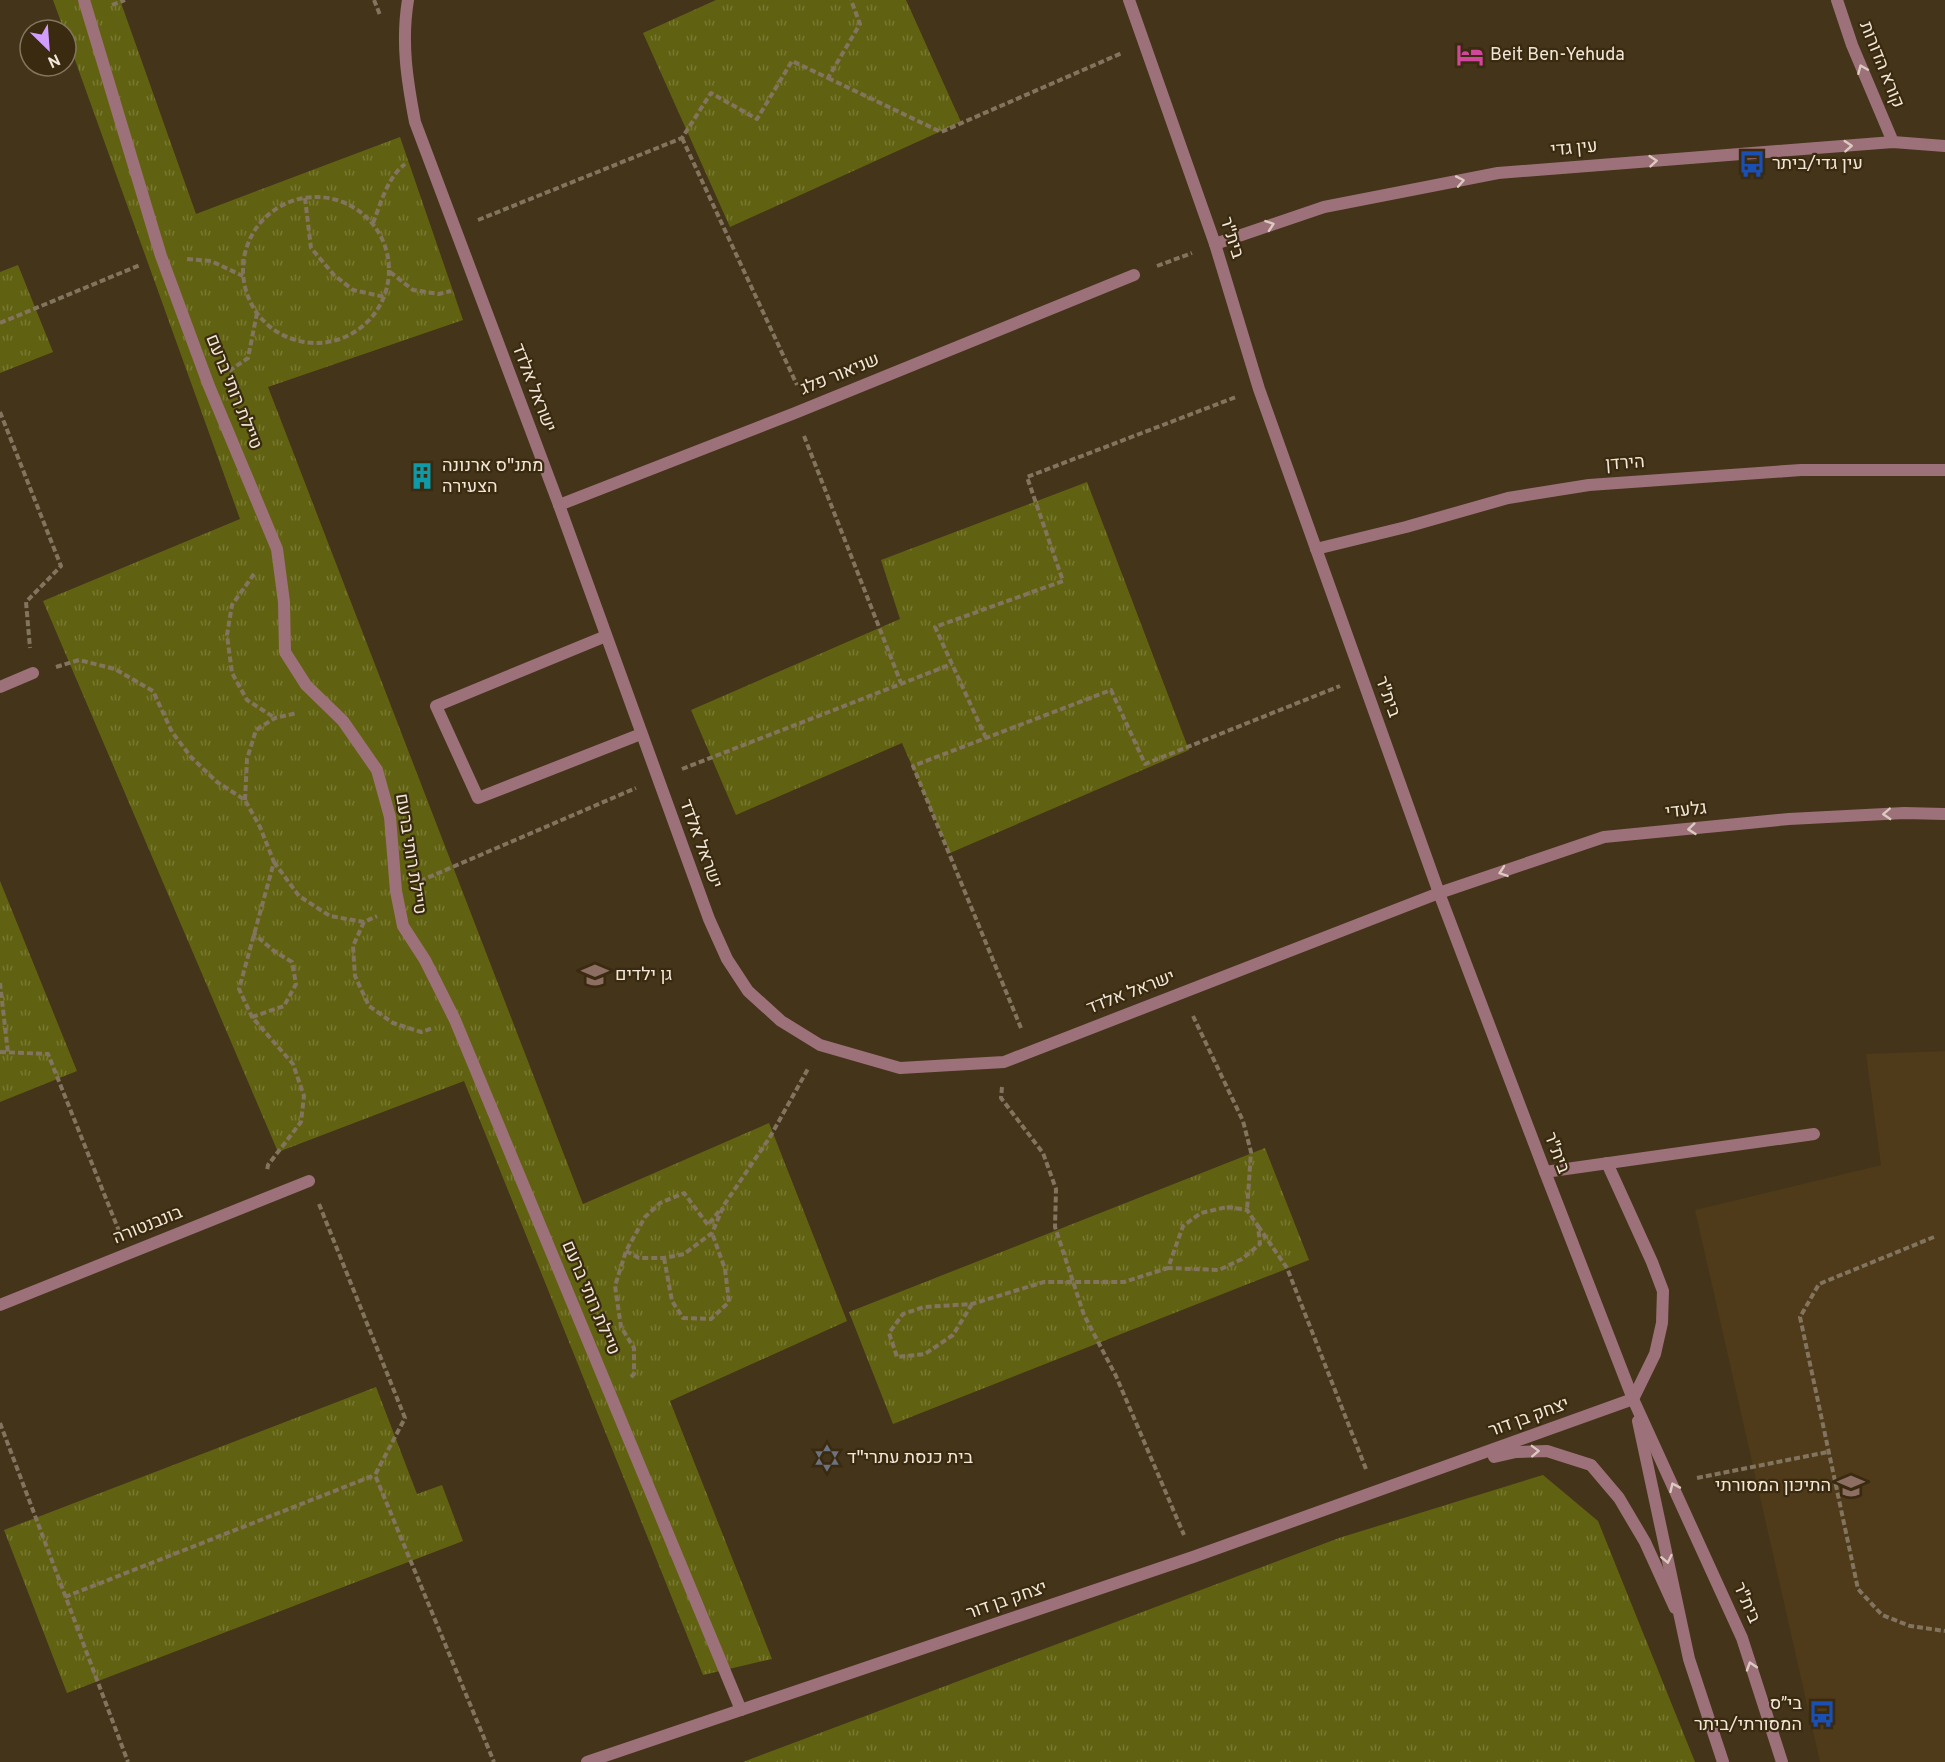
<svg xmlns="http://www.w3.org/2000/svg" width="1945" height="1762" font-family="Overpass,Heebo,sans-serif">
<style>
.built{fill:#4f3a19}
.grass{fill:url(#grass-tufts)}
.lines{fill:none;stroke-linecap:round;stroke-linejoin:round}
.path{stroke:#82745e;stroke-width:4;stroke-dasharray:6 3;stroke-linecap:butt}
.service{stroke:#9d7179;stroke-width:12}
.pedestrian{stroke:#9d7179;stroke-width:12}
.minor{stroke:#9d7179;stroke-width:12}
.tertiary{stroke:#9d7179;stroke-width:12}
.oneway{stroke:#dccac0}
.labels{text-anchor:middle;dominant-baseline:central;stroke-width:4.5;stroke-linejoin:round;paint-order:stroke}
.poi-label{font-size:18px;fill:#f1e7d8;stroke:#3a2a0f;text-anchor:start}
.street-label{font-size:18px;fill:#f1e7d8;stroke:#3a2a0f}
</style>
<defs>
<pattern id="grass-tufts" width="24" height="20" patternUnits="userSpaceOnUse" patternTransform="scale(1.5)"><rect width="24" height="20" fill="#616211"/><path d="M3 7l-1-3M5 7V3M7 7l1-3M15 17l-1-3M17 17v-4M19 17l1-3" fill="none" stroke="#787833"/></pattern>
</defs>
<rect width="100%" height="100%" fill="#44341a"/>
<!-- built -->
<path class="built" d="M1945 1051V1762H1820L1695 1210 1881 1165 1866 1054Z"/>
<!-- grass -->
<g class="grass">
<path d="M53 0H120L196 214 400 137 463 320 268 387 583 1204 769 1123 847 1321 670 1401 772 1659 703 1675 464 1081 278 1152 43 601 240 519 66 35V30H64Z"/>
<path d="M716 0H906L961 122 730 227 643 33Z"/>
<path d="M18 265 53 352 0 373V272Z"/>
<path d="M1087 482 1189 750 950 853 902 743 736 815 691 710 900 619 881 560Z"/>
<path d="M0 881 77 1071 0 1102Z"/>
<path d="M1265 1148 1309 1260 893 1424 849 1312Z"/>
<path d="M376 1387 417 1494 442 1485 463 1541 67 1693 4 1530Z"/>
<path d="M1543 1475 1598 1521 1695 1762H743L1339 1538Z"/>
</g>
<g class="lines">
<!-- path -->
<g class="path">
<path d="M374 0 380 15"/>
<path d="M112 5 125 0"/>
<path d="M828 78 941 132 1122 53"/>
<path d="M682 138 797 385"/>
<circle cx="316" cy="270" r="73"/>
<path d="M305 198 311 248 334 275 353 290 385 297"/>
<path d="M478 220 682 138 711 93 757 119 792 61 828 78 860 24 851 0"/>
<path d="M373 223C381 203 387 178 405 164"/>
<path d="M187 259 211 261 243 276"/>
<path d="M1157 266 1192 253"/>
<path d="M390 272 413 290 439 294 451 291"/>
<path d="M0 323 140 265"/>
<path d="M229 371 248 358 257 313"/>
<path d="M0 412 61 566 26 602 30 648"/>
<path d="M804 436 901 683"/>
<path d="M254 574 232 605 227 635 232 673 247 700 275 718"/>
<path d="M56 667 79 660 115 669 153 691 172 732 191 757 217 782 245 800 260 827 274 862 239 989 252 1017 293 1064 304 1096 301 1122 268 1165 267 1171"/>
<path d="M986 738 935 627 1063 581 1027 477 1236 397"/>
<path d="M682 769 952 664"/>
<path d="M245 800 247 759 256 730 275 718 297 713"/>
<path d="M274 862 299 896 330 916 364 922 377 916"/>
<path d="M420 881 636 788"/>
<path d="M364 922 353 946 355 976 369 1006 393 1023 421 1032 433 1028"/>
<path d="M0 983 8 1053"/>
<path d="M1193 1016 1243 1121 1251 1152 1247 1210"/>
<path d="M252 1017 284 1006 296 984 292 962 274 951 253 933"/>
<path d="M1021 1028 913 766 1111 690 1145 764 1340 686"/>
<path d="M0 1052 48 1054 119 1231"/>
<path d="M1002 1087 1001 1098 1043 1153 1056 1189 1055 1227 1084 1315 1116 1376 1184 1535"/>
<path d="M319 1204 405 1418 375 1475 494 1762"/>
<path d="M1227 1207 1247 1210 1258 1226 1260 1244 1242 1259 1219 1270 1168 1268 1183 1226 1201 1213Z"/>
<path d="M1258 1226 1287 1268 1366 1469"/>
<path d="M1934 1237 1819 1284 1800 1317 1858 1589 1882 1615 1910 1626 1945 1631"/>
<path d="M626 1251 639 1258H664L684 1254 712 1233 724 1205 770 1137 809 1067"/>
<path d="M664 1258 672 1301 683 1318 711 1319 729 1302 725 1269 712 1233"/>
<path d="M972 1304 953 1335 925 1354 897 1357 889 1333 903 1314 924 1307 972 1304 1044 1282H1124L1168 1268"/>
<path d="M631 1377 634 1374V1348L621 1327 615 1286 626 1251 645 1217 660 1203 684 1193 708 1225 720 1210"/>
<path d="M0 1423 128 1762"/>
<path d="M1697 1478 1828 1452"/>
<path d="M65 1597 375 1475"/>
</g>
<!-- service -->
<g class="service">
<path d="M606 636 436 706 478 798 641 734"/>
<path d="M1607 1163 1652 1262 1663 1291 1662 1323 1655 1354 1633 1399"/>
<path d="M1545 1172 1814 1134"/>
</g>
<!-- pedestrian -->
<path class="pedestrian" d="M84 0 161 256 209 386 277 549 284 602 285 652 306 685 343 721 377 770 390 817 396 891 403 926 425 960 455 1020 741 1710"/>
<!-- minor -->
<g class="minor">
<path d="M408 0C401 42 407 80 415 122L559 505 709 919 727 959 748 991 781 1021 820 1045 900 1068 1004 1062 1439 893 1604 837 1789 819 1904 813 1945 814"/>
<path d="M1837 0 1852 45 1893 142"/>
<path d="M1215 244 1324 207 1498 173 1893 142 1945 146"/>
<path d="M559 505 795 413 1134 275"/>
<path d="M1316 549 1406 527 1508 498 1589 485 1801 470H1945"/>
<path d="M0 687 33 673"/>
<path d="M0 1305 309 1181"/>
<path d="M1494 1457 1516 1452 1547 1451 1591 1465 1619 1498 1645 1542 1675 1608"/>
<path d="M587 1762 1193 1557 1633 1399"/>
</g>
<!-- tertiary -->
<g class="tertiary">
<path d="M1129 0 1215 244 1259 389 1439 893 1545 1172 1633 1399 1742 1638 1782 1762"/>
<path d="M1638 1421 1689 1659 1723 1762"/>
</g>
</g>
<!-- one-way arrows -->
<defs><path id="oneway-chevron" d="M-2-3.5L2.5 0L-2 3.5" fill="none" stroke-width="1.6" stroke-linecap="round" stroke-linejoin="round" transform="scale(1.5)"/></defs>
<g class="oneway">
<use href="#oneway-chevron" transform="translate(1862 69) rotate(-113)"/>
<use href="#oneway-chevron" transform="translate(1848 146) rotate(-4)"/>
<use href="#oneway-chevron" transform="translate(1653 161) rotate(-5)"/>
<use href="#oneway-chevron" transform="translate(1460 181) rotate(-11)"/>
<use href="#oneway-chevron" transform="translate(1270 225) rotate(-19)"/>
<use href="#oneway-chevron" transform="translate(1887 814) rotate(177)"/>
<use href="#oneway-chevron" transform="translate(1692 829) rotate(174)"/>
<use href="#oneway-chevron" transform="translate(1503 872) rotate(161)"/>
<use href="#oneway-chevron" transform="translate(1535 1451) rotate(-2)"/>
<use href="#oneway-chevron" transform="translate(1674 1487) rotate(-114)"/>
<use href="#oneway-chevron" transform="translate(1667 1559) rotate(78)"/>
<use href="#oneway-chevron" transform="translate(1751 1666) rotate(-108)"/>
</g>
<!-- icons -->
<defs>
<symbol id="hotel-bare" viewBox="-9 -9 18 18"><path d="M-6-4.5h1.5V1H6V5H4.5V3h-9V5H-6ZM-4 0a1.8 1.8 0 1 1 3.6 0ZM.5 0V-2.5h3Q6-2.5 6 0Z" fill="#d1479c" stroke="#3a2a0f" stroke-width="2.5" paint-order="stroke"/></symbol>
<symbol id="bus-bare" viewBox="-9 -9 18 18"><path d="M-5-6H5V4H4V6H2V4H-2V6H-4V4H-5ZM-3.5-4V0h7V-4ZM-3.5 1.2v1.5H-2V1.2ZM2 1.2v1.5H3.5V1.2Z" fill="#1a4fb4" stroke="#3a2a0f" stroke-width="2.5" paint-order="stroke"/></symbol>
<symbol id="building-bare" viewBox="-9 -9 18 18"><path d="M-4-6H4V6H1V3H-1V6H-4ZM-2.5-4.3h1.7v1.8h-1.7ZM.8-4.3h1.7v1.8H.8ZM-2.5-1h1.7V.8h-1.7ZM.8-1h1.7V.8H.8Z" fill="#0f9aa8" stroke="#3a2a0f" stroke-width="2.5" paint-order="stroke"/></symbol>
<symbol id="school-bare" viewBox="-9 -9 18 18"><path d="M0-5L7-2L0 1L-7-2ZM-4 1L0 2.5L4 1V4Q0 6-4 4Z" fill="#8d6e63" stroke="#3a2a0f" stroke-width="2.5" paint-order="stroke"/></symbol>
<symbol id="synagogue-bare" viewBox="-9 -9 18 18"><path d="M0-6.5L5.6 3.2H-5.6ZM0 6.5L5.6-3.2H-5.6Z" fill="#6b7280" stroke="#3a2a0f" stroke-width="2.5" paint-order="stroke"/></symbol>
</defs>
<g fill-rule="evenodd">
<use href="#hotel-bare" x="1451" y="36" width="38" height="38"/>
<use href="#bus-bare" x="1733" y="145" width="38" height="38"/>
<use href="#building-bare" x="403" y="457" width="38" height="38"/>
<use href="#school-bare" x="576" y="956" width="38" height="38"/>
<use href="#synagogue-bare" x="808" y="1439" width="38" height="38"/>
<use href="#school-bare" x="1832" y="1467" width="38" height="38"/>
<use href="#bus-bare" x="1803" y="1695" width="38" height="38"/>
</g>
<g class="labels">
<!-- poi labels -->
<g class="poi-label">
<text x="1490" y="55">Beit Ben-Yehuda</text>
<text x="1772" y="164">עין גדי/ביתר</text>
<text x="442" y="466">מתנ"ס ארנונה<tspan x="442" dy="21">הצעירה</tspan></text>
<text x="615" y="975">גן ילדים</text>
<text x="847" y="1458">בית כנסת עתרי"ד</text>
<text x="1831" y="1486" text-anchor="end">התיכון המסורתי</text>
<text x="1802" y="1704" text-anchor="end">בי״ס<tspan x="1802" dy="21">המסורתי/ביתר</tspan></text>
</g>
<!-- street labels -->
<g class="street-label">
<text transform="translate(1881 65) rotate(68)">קורא הדורות</text>
<text transform="translate(1574 149) rotate(-5)">עין גדי</text>
<text transform="translate(1231 238) rotate(72)">בית"ר</text>
<text transform="translate(840 375) rotate(-22)">שניאור פלג</text>
<text transform="translate(533 388) rotate(69)">ישראל אלדד</text>
<text transform="translate(233 392) rotate(68)">טיילת רותי ברעם</text>
<text transform="translate(1625 464) rotate(-4)">הירדן</text>
<text transform="translate(1387 697) rotate(70)">בית"ר</text>
<text transform="translate(1686 811) rotate(-6)">גלעדי</text>
<text transform="translate(700 844) rotate(70)">ישראל אלדד</text>
<text transform="translate(410 854) rotate(81)">טיילת רותי ברעם</text>
<text transform="translate(1131 993) rotate(-21)">ישראל אלדד</text>
<text transform="translate(1556 1153) rotate(69)">בית"ר</text>
<text transform="translate(148 1226) rotate(-22)">בונבנטורה</text>
<text transform="translate(590 1298) rotate(67)">טיילת רותי ברעם</text>
<text transform="translate(1529 1418) rotate(-20)">יצחק בן דור</text>
<text transform="translate(1007 1601) rotate(-19)">יצחק בן דור</text>
<text transform="translate(1746 1603) rotate(66)">בית"ר</text>
</g>
</g>
<!-- north arrow -->
<g transform="translate(48 48) rotate(155)"><circle r="28" fill="#3a2a0f" stroke="#83765f" stroke-width="1.5"/>
<path d="M0-4.5L10 22L0 15L-10 22Z" fill="#d19dfe"/>
<text y="-9" font-size="16" font-weight="bold" text-anchor="middle" fill="#f1e7d8">N</text>
</g>
</svg>
